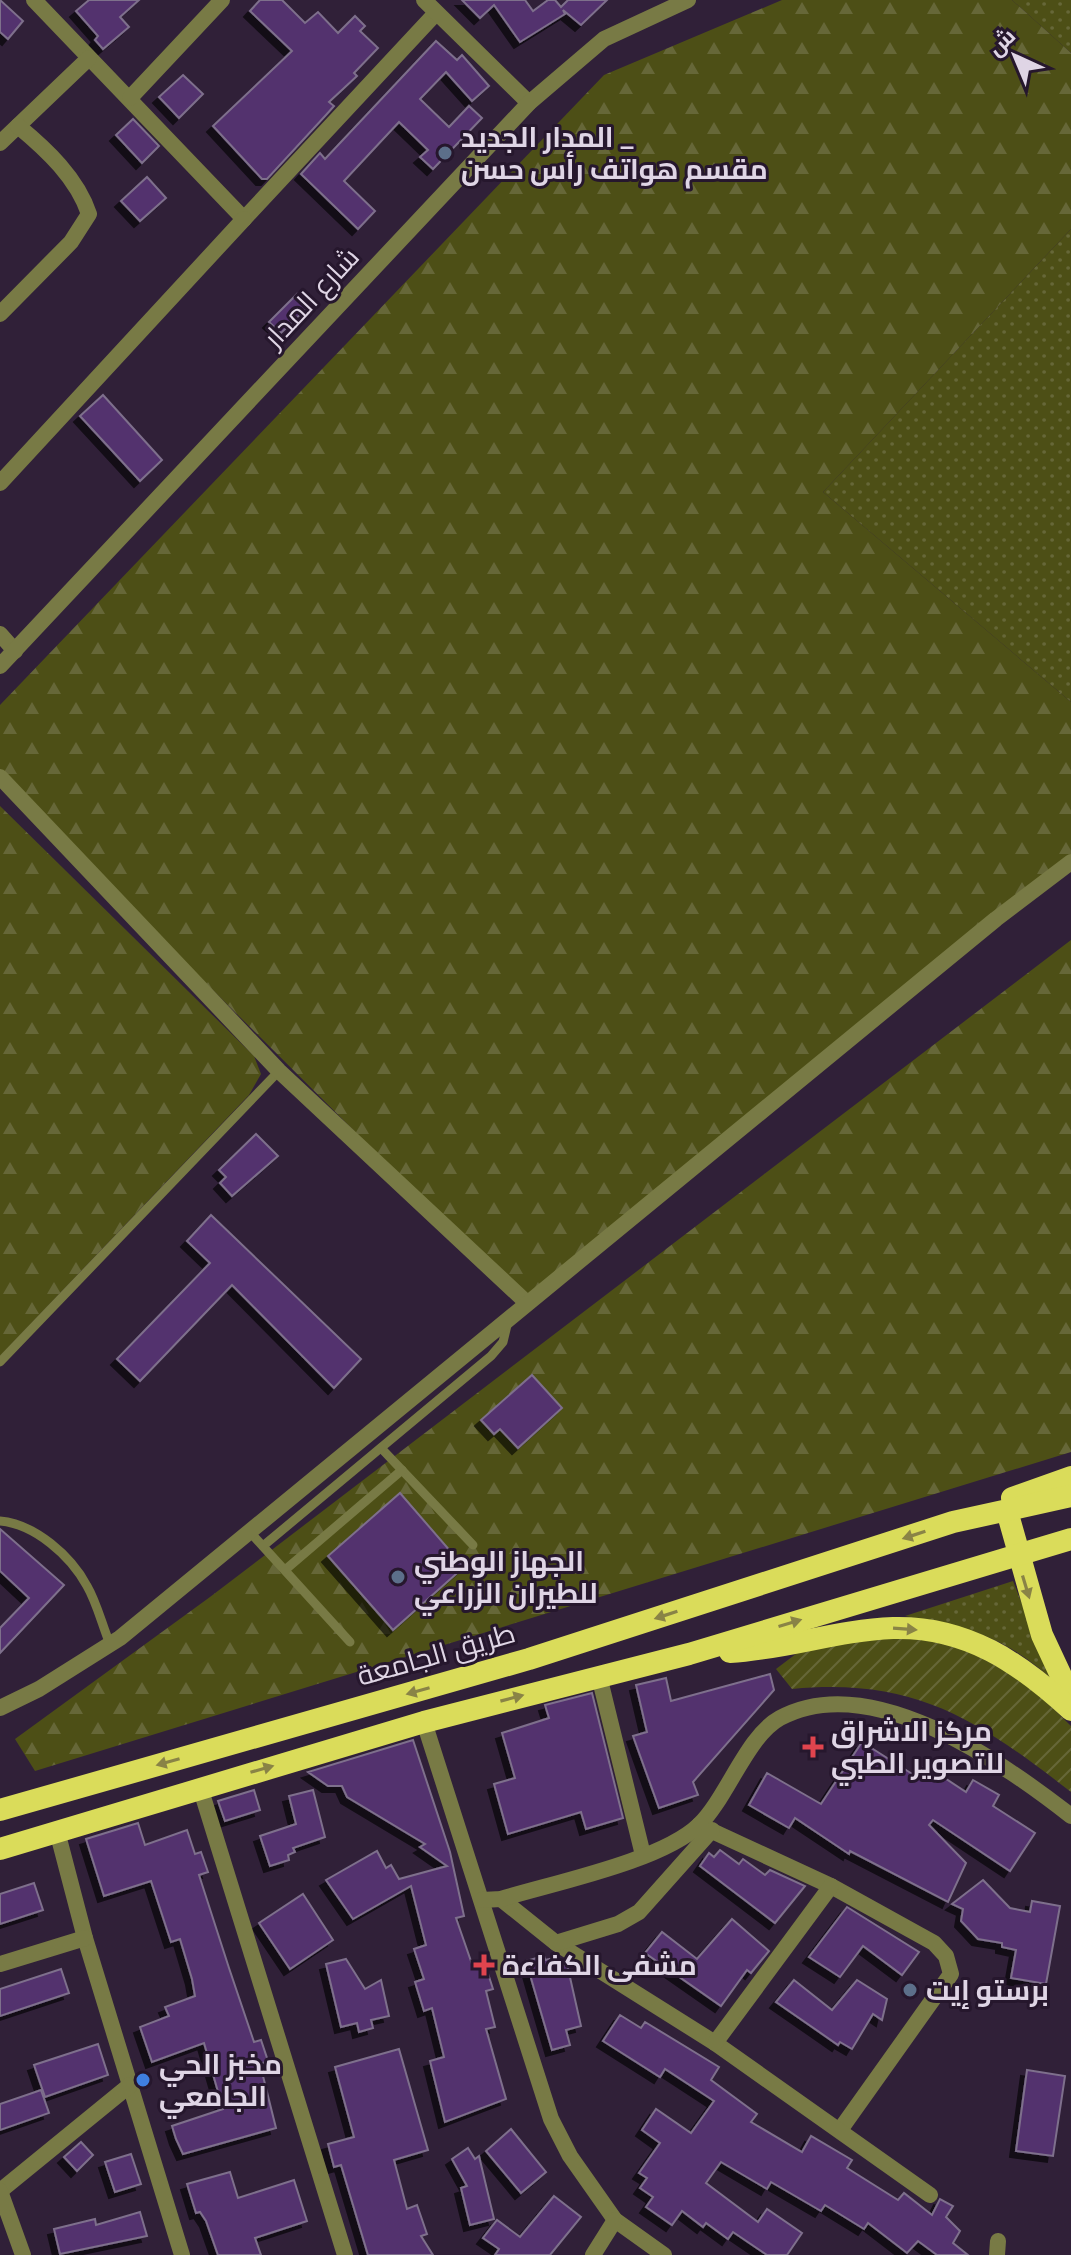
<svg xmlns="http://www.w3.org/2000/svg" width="1071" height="2255" font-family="'Source Serif 4',Cairo,serif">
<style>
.grass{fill:url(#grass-dots)}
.forest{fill:url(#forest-firs)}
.garden{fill:url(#garden-furrows)}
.building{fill:#53326e;stroke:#7e6f8c;stroke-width:2;filter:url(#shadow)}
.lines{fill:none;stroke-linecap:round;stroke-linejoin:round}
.service{stroke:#787a45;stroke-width:9}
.minor{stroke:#787a45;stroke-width:16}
.tertiary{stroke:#787a45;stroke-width:16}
.trunk{stroke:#dadc5a;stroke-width:22}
.oneway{fill:#898346}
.service-dot{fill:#5c6f8a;stroke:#26172d;stroke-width:3}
.health-dot{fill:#e0444e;stroke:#26172d;stroke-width:3}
.shop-dot{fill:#3f7fe0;stroke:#26172d;stroke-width:3}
.labels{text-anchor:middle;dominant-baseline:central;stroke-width:6;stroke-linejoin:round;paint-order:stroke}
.poi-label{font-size:28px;font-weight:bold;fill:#dfd5e5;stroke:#26172d;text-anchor:start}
.street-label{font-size:28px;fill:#dfd5e5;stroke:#26172d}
</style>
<defs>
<pattern id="grass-dots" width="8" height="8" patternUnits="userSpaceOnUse" patternTransform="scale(2)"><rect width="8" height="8" fill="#4d4f16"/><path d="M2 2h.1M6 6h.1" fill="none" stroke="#666738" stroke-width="1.8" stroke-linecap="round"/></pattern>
<pattern id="forest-firs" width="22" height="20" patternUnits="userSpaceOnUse" patternTransform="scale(2)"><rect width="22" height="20" fill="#4d4f16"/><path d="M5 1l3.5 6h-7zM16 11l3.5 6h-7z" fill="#666738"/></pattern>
<pattern id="garden-furrows" width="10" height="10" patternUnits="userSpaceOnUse" patternTransform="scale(2)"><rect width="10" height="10" fill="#4d4f16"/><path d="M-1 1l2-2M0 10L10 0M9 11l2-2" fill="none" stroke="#666738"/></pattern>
<filter id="shadow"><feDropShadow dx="-6" dy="6" stdDeviation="0" flood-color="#0009"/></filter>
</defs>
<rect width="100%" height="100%" fill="#302038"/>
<!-- grass -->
<g class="grass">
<path d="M1012 0H1071V53Z"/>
<path d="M1071 229V702L823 492Z"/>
<path d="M1013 1581 1051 1678C1000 1634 969 1628 905 1616Z"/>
</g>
<!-- forest -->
<g class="forest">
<path d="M782 0H1012L1071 53V229L823 492 1071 702V862L526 1302 0 778V705L604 75Z"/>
<path d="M0 806 254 1056 261 1074 249 1095 0 1356Z"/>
<path d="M1071 940V1452L35 1771 15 1739 210 1597Z"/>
</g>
<!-- garden -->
<path class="garden" d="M920 1634 957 1645 1026 1682 1071 1726V1792C978 1720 915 1677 792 1689L776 1669 809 1644Z"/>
<!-- building -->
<g class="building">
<path d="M0 0 23 21 8 39 0 32Z"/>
<path d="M89 0H139L120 17 129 27 103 49 95 40 98 36 76 11Z"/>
<path d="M260 0H282L305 23 318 12 338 33 355 16 365 26 360 31 378 48 354 73 357 76 329 102 334 106 326 115 267 179H262L213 126 292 51 250 11Z"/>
<path d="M462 0H525L533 11 548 0H555L561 7 568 0H607L581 25 563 10 565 14 520 42 494 5 480 18Z"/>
<path d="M436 41 457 60 462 55 489 86 472 101 446 72 420 99 449 127 469 106 482 118 433 169 420 157 428 150 399 122 344 181 375 211 358 229 301 174 320 153 325 159Z"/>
<path d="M183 75 203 94 179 118 159 97Z"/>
<path d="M133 119 159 146 142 163 116 135Z"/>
<path d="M147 177 166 198 140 221 121 201Z"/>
<path d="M297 294 309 306 281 333 269 322Z"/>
<path d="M103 395 162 460 140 481 80 416Z"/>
<path d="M256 1134 278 1156 232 1196 220 1183 226 1177 219 1170Z"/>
<path d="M211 1215 361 1359 334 1388 232 1285 140 1381 117 1359 210 1263 187 1241Z"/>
<path d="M532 1375 562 1408 518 1448 500 1429 494 1434 481 1420Z"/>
<path d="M400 1493 464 1567 393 1630 328 1556Z"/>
<path d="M0 1529 64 1585 0 1653V1628L29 1598 0 1571Z"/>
<path d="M770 1674 774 1690 693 1782 698 1795 659 1808 633 1736 647 1732 636 1685 666 1678 671 1701Z"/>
<path d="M592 1693 623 1818 586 1829 581 1812 508 1834 494 1784 515 1778 502 1733 549 1718 545 1705Z"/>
<path d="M413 1740 450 1852 464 1916 456 1918 472 1964 484 1961 493 1989 486 1991 495 2027 486 2029 506 2099 445 2122 430 2061 444 2057 432 2008 424 2011 415 1982 424 1979 414 1949 426 1945 411 1886 353 1919 326 1880 377 1851 386 1868 391 1865 399 1879 447 1866 420 1847 425 1844 347 1797 342 1786H328L308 1772Z"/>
<path d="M862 1742 917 1777 925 1765 966 1792 973 1780 999 1795 993 1806 1035 1833 1010 1871 933 1820 929 1825 966 1863 948 1902 850 1851 849 1854 795 1818 789 1828 749 1805 767 1773 821 1804Z"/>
<path d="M254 1790 260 1810 225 1821 218 1801Z"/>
<path d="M313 1790 325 1837 293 1848 295 1852 288 1855 289 1860 270 1866 260 1836 296 1824 289 1796Z"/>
<path d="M138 1823 145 1845 187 1830 195 1854 201 1852 208 1872 199 1875 229 1968 254 2042 261 2040 268 2061 260 2064 276 2128 183 2154 176 2139 172 2126 223 2109 204 2043 152 2062 140 2027 169 2016 165 2007 195 1996 192 1979 180 1939 171 1942 151 1881 104 1896 86 1839Z"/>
<path d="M720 1850 739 1864 743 1859 765 1875 770 1870 805 1886 775 1923 700 1866 709 1853 714 1857Z"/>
<path d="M983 1880 1010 1908 1030 1912 1032 1901 1060 1906 1046 1984 1011 1978 1016 1950 1002 1947V1943L978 1939 961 1921 963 1909 952 1904Z"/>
<path d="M34 1883 43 1910 0 1924V1894Z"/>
<path d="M303 1894 333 1940 290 1969 259 1923Z"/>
<path d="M847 1907 919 1952 902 1975 863 1946 840 1977 809 1957Z"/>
<path d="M732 1919 769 1951 751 1973 747 1970 721 2006 645 1953 662 1932 697 1959Z"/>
<path d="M544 1956 545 1960 554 1958 557 1967 567 1964 581 2026 566 2030 570 2045 552 2050 526 1961Z"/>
<path d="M346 1959 365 1989 381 1980 389 2016 371 2020 373 2028 359 2032 357 2023 341 2027 326 1964Z"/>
<path d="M61 1969 69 1993 0 2016V1989Z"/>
<path d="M794 1980 832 2010 857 1980 887 1999 882 2020 873 2014 852 2049 840 2042 838 2045 776 2002Z"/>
<path d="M620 2015 641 2028 645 2022 719 2067 711 2080 757 2114 751 2122 802 2152 811 2136 852 2160 847 2168 898 2200 904 2193 932 2215 940 2199 953 2206 946 2217 960 2231 953 2243 968 2255H937L918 2241 907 2253 868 2223 864 2229 825 2205 821 2211 771 2182 767 2189 721 2162 706 2183 758 2222 767 2209 802 2233 787 2255H767L733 2232 728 2239 706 2223 703 2227 682 2211 672 2225 646 2207 653 2197 640 2188 647 2178 639 2173 660 2143 642 2130 656 2109 691 2133 714 2101 665 2069 660 2077 603 2041Z"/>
<path d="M98 2044 108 2075 45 2097 34 2065Z"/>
<path d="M399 2049 428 2150 394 2160 407 2209 417 2205 427 2234 421 2236 433 2255H368L341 2165 334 2167 328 2144 354 2137 335 2067Z"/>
<path d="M1027 2070 1065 2076 1053 2156 1016 2151Z"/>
<path d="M41 2090 49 2113 0 2130V2104Z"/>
<path d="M511 2129 546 2172 521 2193 486 2151Z"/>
<path d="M81 2142 93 2155 77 2171 64 2157Z"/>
<path d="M468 2148 475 2159 479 2156 494 2219 470 2225 461 2188 467 2186 452 2159Z"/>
<path d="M131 2154 141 2184 115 2192 105 2162Z"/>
<path d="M230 2172 238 2198 294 2180 307 2221 255 2238 261 2255H218L206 2221 200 2212 196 2213 187 2184Z"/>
<path d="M554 2196 581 2217 550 2255H495L499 2249 483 2238 497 2220 520 2237Z"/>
<path d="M140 2212 147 2236 60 2254 54 2229 95 2219 96 2225Z"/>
</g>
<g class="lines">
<!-- service -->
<g class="service">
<path d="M0 1362 279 1071"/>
<path d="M381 1448 473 1545"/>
<path d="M0 1521C35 1524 71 1556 87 1586 97 1603 102 1625 110 1644"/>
<path d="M249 1531 350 1642"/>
<path d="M263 1546 491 1356 503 1342 508 1321"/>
<path d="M285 1570 402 1470"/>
</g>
<!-- minor -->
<g class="minor">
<path d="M34 0 244 219 436 13"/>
<path d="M424 0 529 103"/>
<path d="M130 98 222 0"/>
<path d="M0 143 89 58"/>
<path d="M0 314 71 242 89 214C77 178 47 150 18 126"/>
<path d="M0 483 244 219"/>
<path d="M0 634 15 651"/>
<path d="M0 777 279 1071 526 1302"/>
<path d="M599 1676 643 1855"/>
<path d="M0 1708 39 1689 120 1638 996 919 1071 862"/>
<path d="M424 1722 551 2119 570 2156 615 2220 664 2255"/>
<path d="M200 1787 345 2255"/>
<path d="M699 1825 831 1886 934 1943 946 1956 951 1974 840 2130"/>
<path d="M57 1831 85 1938 182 2255"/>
<path d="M501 1899 556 1943 715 2043 930 2195"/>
<path d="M482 1900 501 1899C553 1883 662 1861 699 1825 727 1798 747 1736 780 1718 871 1669 1002 1762 1071 1816"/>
<path d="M556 1943 618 1924 639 1912 712 1830"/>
<path d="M0 1964 85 1938"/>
<path d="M715 2043 831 1886"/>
<path d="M0 2191 130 2085"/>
<path d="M0 2191 23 2255"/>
<path d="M593 2255 615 2220"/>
<path d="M997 2255 998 2241"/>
</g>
<!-- tertiary -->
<path class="tertiary" d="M0 666 529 103 604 39 688 0"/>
<!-- trunk -->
<g class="trunk">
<path d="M1012 1498 1071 1477"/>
<path d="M1007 1511 1042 1635 1071 1697"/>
<path d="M730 1652C785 1649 838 1630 893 1628 967 1626 1020 1663 1071 1710"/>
<path d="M0 1810 529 1659 953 1522 1071 1496"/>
<path d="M0 1849 424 1722 689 1654 1071 1539"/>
</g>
</g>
<!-- one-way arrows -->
<defs><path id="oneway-solid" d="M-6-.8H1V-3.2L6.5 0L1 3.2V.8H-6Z" transform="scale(2)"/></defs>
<g class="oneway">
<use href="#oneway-solid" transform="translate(914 1535) rotate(162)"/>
<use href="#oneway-solid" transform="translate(1026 1587) rotate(73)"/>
<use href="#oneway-solid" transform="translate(666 1615) rotate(162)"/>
<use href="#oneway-solid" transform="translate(790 1623) rotate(-17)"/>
<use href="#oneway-solid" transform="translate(905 1629) rotate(4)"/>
<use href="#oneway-solid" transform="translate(418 1691) rotate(164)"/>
<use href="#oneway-solid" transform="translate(512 1698) rotate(-15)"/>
<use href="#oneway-solid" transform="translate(168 1762) rotate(164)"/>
<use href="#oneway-solid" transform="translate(262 1769) rotate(-16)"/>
</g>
<!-- markers -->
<g class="service-dot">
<circle cx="445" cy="153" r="8"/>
<circle cx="398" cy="1577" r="8"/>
<circle cx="910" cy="1990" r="8"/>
</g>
<g class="health-dot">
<path d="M809 1735h8v8h8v8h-8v8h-8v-8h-8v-8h8z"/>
<path d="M480 1953h8v8h8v8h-8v8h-8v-8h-8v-8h8z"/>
</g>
<circle class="shop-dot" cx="143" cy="2080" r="8"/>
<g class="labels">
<!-- poi labels -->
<g class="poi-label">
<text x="461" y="137">المدار الجديد _<tspan x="461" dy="32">مقسم هواتف رأس حسن</tspan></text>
<text x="414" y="1561">الجهاز الوطني<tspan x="414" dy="32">للطيران الزراعي</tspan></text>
<text x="831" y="1731">مركز الاشراق<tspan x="831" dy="32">للتصوير الطبي</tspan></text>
<text x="502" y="1965">مشفى الكفاءة</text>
<text x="926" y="1990">برستو إيت</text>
<text x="159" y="2064">مخبز الحي<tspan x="159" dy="32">الجامعي</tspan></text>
</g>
<!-- street labels -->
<g class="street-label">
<text transform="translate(311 297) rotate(-47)">شارع المدار</text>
<text transform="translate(436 1654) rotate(-16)">طريق الجامعة</text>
</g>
</g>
<!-- north arrow -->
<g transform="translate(1015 56) rotate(316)" stroke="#26172d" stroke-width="6" paint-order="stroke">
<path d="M0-6L14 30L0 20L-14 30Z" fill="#dfd5e5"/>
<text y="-12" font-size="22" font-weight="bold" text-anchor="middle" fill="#dfd5e5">ش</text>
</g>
</svg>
